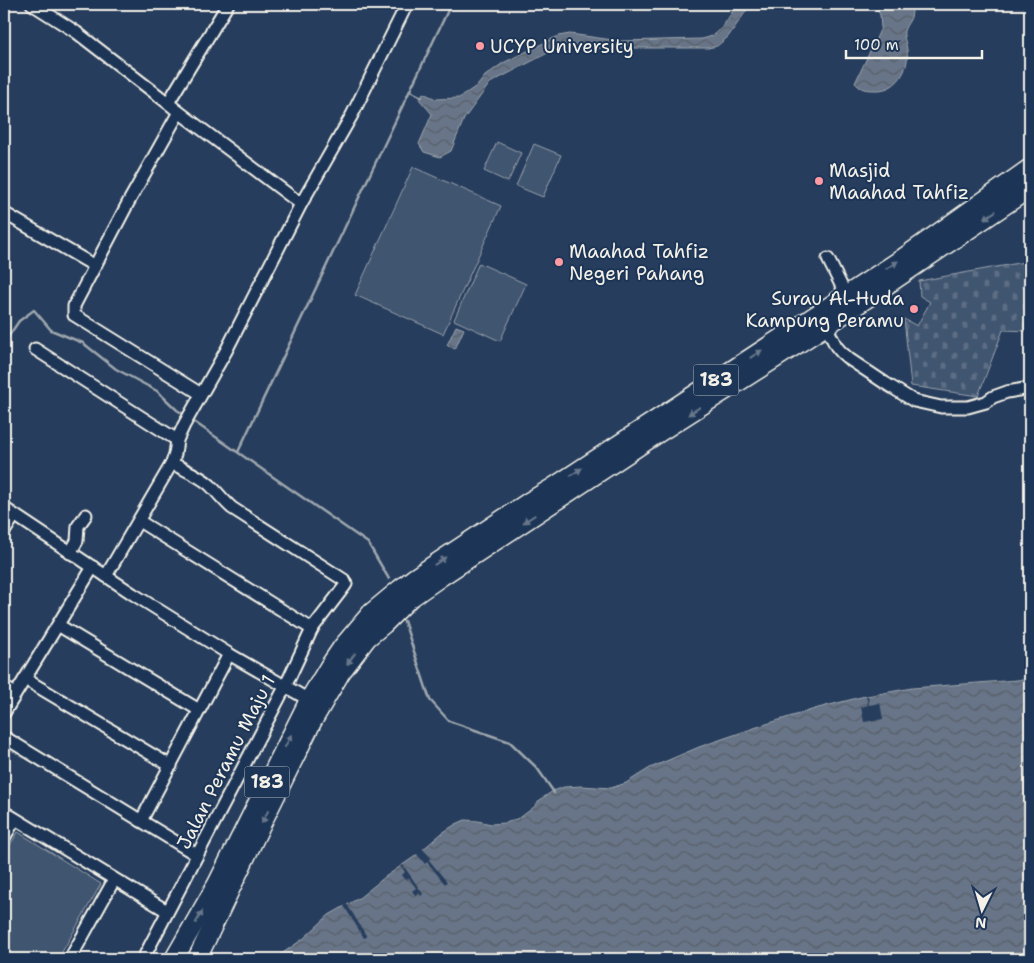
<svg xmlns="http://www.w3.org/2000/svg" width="1034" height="963" font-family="'Shantell Sans',sans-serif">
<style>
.grass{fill:#40546f;stroke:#9aa2ac}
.cemetery{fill:url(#cemetery-stones);stroke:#9aa2ac}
.water{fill:url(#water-waves);stroke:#9fa7ae}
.pier{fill:#263d5d}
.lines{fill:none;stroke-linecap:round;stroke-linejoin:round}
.stream{stroke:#9fa7ae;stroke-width:2.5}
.minor-casing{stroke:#f4f1e8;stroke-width:15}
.highway-casing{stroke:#f4f1e8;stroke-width:21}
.minor{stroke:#1d3557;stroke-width:11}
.highway{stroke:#1d3557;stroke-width:18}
.oneway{fill:#68778a}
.poi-dot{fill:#ff9aa2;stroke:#1d3557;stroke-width:2}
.labels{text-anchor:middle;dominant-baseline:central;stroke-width:4;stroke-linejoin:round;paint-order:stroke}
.shield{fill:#1d3557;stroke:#b4b9bc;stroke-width:1}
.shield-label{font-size:18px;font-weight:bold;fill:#f4f1e8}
.poi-label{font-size:19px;fill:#f4f1e8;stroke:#1d3557;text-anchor:start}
.street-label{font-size:19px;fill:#f4f1e8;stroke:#1d3557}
</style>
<defs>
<pattern id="cemetery-stones" width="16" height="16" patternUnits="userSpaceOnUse" patternTransform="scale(1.25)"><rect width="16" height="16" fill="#40546f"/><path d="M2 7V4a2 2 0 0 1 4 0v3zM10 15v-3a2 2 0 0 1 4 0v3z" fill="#5c6d84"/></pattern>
<pattern id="water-waves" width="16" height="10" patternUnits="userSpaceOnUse" patternTransform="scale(1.25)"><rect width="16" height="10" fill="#677588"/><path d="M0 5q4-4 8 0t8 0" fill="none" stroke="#585e67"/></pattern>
</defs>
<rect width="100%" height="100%" fill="#263d5d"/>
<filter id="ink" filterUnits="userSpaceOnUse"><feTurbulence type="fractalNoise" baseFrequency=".02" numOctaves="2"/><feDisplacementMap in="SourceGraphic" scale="10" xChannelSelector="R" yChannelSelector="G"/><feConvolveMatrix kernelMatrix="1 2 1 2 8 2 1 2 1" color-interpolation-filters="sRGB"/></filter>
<g filter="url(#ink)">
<!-- grass -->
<g class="grass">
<path d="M497 142 521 153 508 182 484 171Z"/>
<path d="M534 144 561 155 543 197 516 186Z"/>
<path d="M413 167 501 206 443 334 355 295Z"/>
<path d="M479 263 526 284 500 341 454 320Z"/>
<path d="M18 832 101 884 58 959H12L4 955V855Z"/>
</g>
<!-- cemetery -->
<path class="cemetery" d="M1030 261V331L1003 330 978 396 911 386 904 319 917 326 930 302 920 296 919 281Z"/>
<!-- water -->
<g class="water">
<path d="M737 4H751L728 37 717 46 708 48H599L576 47 565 44 490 83 464 119 451 151 440 157 424 152 419 144 432 114 419 99 423 93 436 99 459 98 478 85 485 76 503 63 558 36 570 34 620 41 702 39C706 38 710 37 714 35 723 29 731 13 737 4Z"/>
<path d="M875 4H919L912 10C912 21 907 22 904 31 903 37 907 45 907 50 910 69 897 91 876 90 867 90 861 90 855 83L881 28 880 15Z"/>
<path d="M456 326 464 329 455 349 447 345Z"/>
<path d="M1030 679V959H274L303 939 329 915 359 898 385 877 414 857 442 833 456 824 465 820 478 821 491 824 506 823 521 817 534 807 541 799 553 791 564 787 582 786 611 788 626 783 650 768 699 747 760 726 818 708 861 697 912 688Z"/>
</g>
<!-- pier -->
<g class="pier">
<path d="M866 696H868L869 705 880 703 883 719 864 722 861 707 868 705Z"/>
<path d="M422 848 431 858 429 860 447 882 445 884 427 862 425 864 416 853Z"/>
<path d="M403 865 423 894 421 896 419 893 416 896 412 891 416 888 409 878 405 880 402 875 405 872 401 866Z"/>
<path d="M347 904 367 937 364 938 344 906Z"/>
</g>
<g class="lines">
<!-- stream -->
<g class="stream">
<path d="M410 91 422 97"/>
<path d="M4 343 19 321 34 310 51 330 83 343 116 369 157 391 177 410 186 416"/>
<path d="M190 419 368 543 389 579"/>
<path d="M238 452 451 4"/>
<path d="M404 621 430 700 449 721 510 742 537 768 553 791 554 793"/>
</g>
<defs>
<g id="minor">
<path d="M32 4 76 32 168 103 179 112 301 204"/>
<path d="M168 103 228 4"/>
<path d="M179 112 128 203 74 306V315L201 394"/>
<path d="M4 213 95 266"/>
<path d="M828 259 846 295"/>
<path d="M826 326 836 346 841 352 849 359 885 383 914 401 941 407H968L986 402 993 397 1007 392 1030 388"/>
<path d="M35 349 177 440"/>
<path d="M4 508 133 594 229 654 309 700"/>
<path d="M139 521 312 629"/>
<path d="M4 532 14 516"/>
<path d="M70 553 77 541 78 526 86 515"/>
<path d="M106 576 172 463 175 454 177 440 184 425 226 351 301 204 352 115 407 4"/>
<path d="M58 625 199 710"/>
<path d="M25 679 171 766"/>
<path d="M4 687 15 694"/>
<path d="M4 713 93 567"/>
<path d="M4 737 197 855"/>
<path d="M4 812 167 911"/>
<path d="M141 821 229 654"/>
<path d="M4 838 15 819"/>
<path d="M70 959 114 880"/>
<path d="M143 959 285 687 312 629 344 587 346 584 344 580 232 508C224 501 218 493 210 485 199 475 184 470 172 463"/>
</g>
<g id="highway">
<path d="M174 959 217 884 309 700 330 665 343 646 371 613 400 589 414 578 530 501 552 488 900 260 1030 168"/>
<path d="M197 959 261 825 312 722 341 672 367 638 384 624 409 599 442 576 660 432 826 326 1030 188"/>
</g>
</defs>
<!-- minor casing -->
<use href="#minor" class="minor-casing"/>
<!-- highway casing -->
<use href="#highway" class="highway-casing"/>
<!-- minor -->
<use href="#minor" class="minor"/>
<!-- highway -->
<use href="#highway" class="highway"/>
</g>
<!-- one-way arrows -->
<defs><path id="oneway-solid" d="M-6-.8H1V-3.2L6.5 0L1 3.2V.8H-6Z" transform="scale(1.25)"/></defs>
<g class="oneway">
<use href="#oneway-solid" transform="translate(990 215) rotate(146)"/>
<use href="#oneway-solid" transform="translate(892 265) rotate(-33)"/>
<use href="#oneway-solid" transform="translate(756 354) rotate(-33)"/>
<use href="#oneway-solid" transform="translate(694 411) rotate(147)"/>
<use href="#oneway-solid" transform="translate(576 472) rotate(-33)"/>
<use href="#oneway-solid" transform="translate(529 519) rotate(147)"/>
<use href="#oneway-solid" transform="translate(440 561) rotate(-34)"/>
<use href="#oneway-solid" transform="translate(351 659) rotate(126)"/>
<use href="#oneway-solid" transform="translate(288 741) rotate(-63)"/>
<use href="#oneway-solid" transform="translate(265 817) rotate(117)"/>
<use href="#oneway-solid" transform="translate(199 917) rotate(-61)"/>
</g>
</g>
<!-- markers -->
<g class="poi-dot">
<circle cx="480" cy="46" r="5"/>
<circle cx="819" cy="181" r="5"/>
<circle cx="559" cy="262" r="5"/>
<circle cx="914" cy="309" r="5"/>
</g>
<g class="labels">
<!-- shield labels -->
<g class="shield">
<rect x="693.5" y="364.5" width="45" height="31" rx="4"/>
<rect x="244.5" y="766.5" width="45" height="31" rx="4"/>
</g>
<g class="shield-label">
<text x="716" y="380">183</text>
<text x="267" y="782">183</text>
</g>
<!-- poi labels -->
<g class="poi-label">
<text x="490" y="46">UCYP University</text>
<text x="829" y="170">Masjid<tspan x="829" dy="22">Maahad Tahfiz</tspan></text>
<text x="569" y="251">Maahad Tahfiz<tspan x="569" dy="22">Negeri Pahang</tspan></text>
<text x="904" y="298" text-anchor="end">Surau Al-Huda<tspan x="904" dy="22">Kampung Peramu</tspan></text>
</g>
<!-- street labels -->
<g class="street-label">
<text transform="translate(226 762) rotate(-63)">Jalan Peramu Maju 1</text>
</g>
</g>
<!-- margin -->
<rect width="1034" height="963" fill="none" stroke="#1d3557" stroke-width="20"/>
<rect x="10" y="10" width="1014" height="943" fill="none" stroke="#f4f1e8" stroke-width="2" filter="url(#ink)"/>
<!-- north arrow -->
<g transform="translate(982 910) rotate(185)" stroke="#1d3557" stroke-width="4" paint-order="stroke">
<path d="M0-4L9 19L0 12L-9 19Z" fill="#f4f1e8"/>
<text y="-8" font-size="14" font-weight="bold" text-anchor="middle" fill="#f4f1e8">N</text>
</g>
<!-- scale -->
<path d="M846 50v8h136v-8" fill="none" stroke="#f4f1e8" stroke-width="2.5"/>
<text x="854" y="50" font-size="15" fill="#f4f1e8" stroke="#1d3557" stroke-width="4" paint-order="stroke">100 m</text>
</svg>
